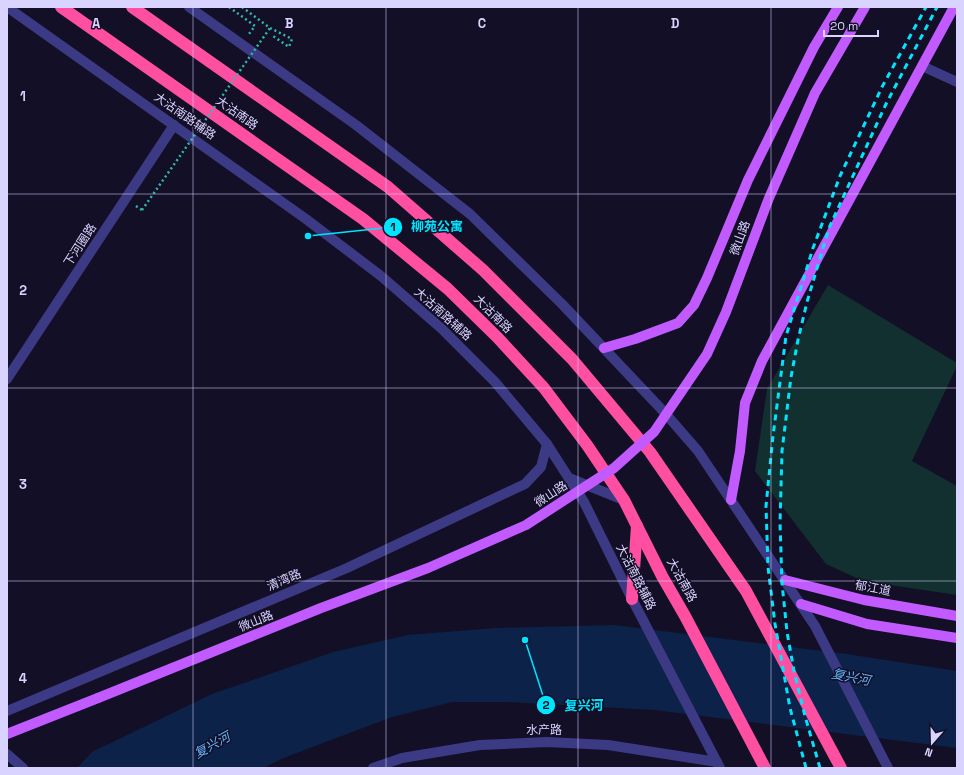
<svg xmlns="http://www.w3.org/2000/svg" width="964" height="775" font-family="'Space Grotesk','Noto Sans SC',sans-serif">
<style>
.green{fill:#12302f}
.water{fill:#0c2248}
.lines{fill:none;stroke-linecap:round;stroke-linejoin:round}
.path{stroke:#2fb8b0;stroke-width:2.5;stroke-dasharray:2 3;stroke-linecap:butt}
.minor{stroke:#3d3a85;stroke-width:10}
.major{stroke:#c25bff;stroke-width:10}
.highway{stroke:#ff4fa3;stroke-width:12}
.rail{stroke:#00e5ff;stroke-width:3;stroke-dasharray:6 5;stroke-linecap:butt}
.path-bridge{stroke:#2fb8b0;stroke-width:2.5;stroke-dasharray:2 3;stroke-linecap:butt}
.major-bridge{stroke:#c25bff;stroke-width:10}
.grid{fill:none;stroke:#d9d4ff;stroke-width:1;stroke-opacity:0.55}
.labels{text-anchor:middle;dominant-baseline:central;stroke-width:3;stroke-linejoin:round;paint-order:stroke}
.street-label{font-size:12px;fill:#d9d4ff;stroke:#130f26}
.water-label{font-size:13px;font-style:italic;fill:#62b6ff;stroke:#130f26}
.grid-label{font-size:13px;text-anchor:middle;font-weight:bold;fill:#d9d4ff;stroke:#130f26;stroke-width:3;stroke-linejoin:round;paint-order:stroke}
.leader{fill:none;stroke:#00e5ff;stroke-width:1.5}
.callout-dot{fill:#00e5ff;stroke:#130f26;stroke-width:1.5}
.mark-label{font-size:12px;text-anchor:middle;font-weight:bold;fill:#111}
.callout-label{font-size:13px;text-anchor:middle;font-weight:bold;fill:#00e5ff;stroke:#130f26;stroke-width:3;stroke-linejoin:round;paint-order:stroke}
</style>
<rect width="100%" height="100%" fill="#130f26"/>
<!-- green -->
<path class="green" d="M828 285 957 363V366L912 461 957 486V595L863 581 826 564 755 471 767 389Z"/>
<!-- water -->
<path class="water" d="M614 625 847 654 957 671V748L654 710 508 702H452L392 717 286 757 263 768H77L92 752 212 694 333 652 408 635 495 628Z"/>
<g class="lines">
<!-- path -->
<g class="path">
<path d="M229 7 255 26 249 34"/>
<path d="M242 7 270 28 292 39 289 47 273 36"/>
<path d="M136 206 142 210"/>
</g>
<!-- minor -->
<g class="minor">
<path d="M7 7 306 219 381 276 442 329 495 382 547 444 584 502 632 599 720 768"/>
<path d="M189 7 356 125 470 214 562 304 665 413 698 451 815 626 888 768"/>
<path d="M922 66 957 82"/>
<path d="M7 379 174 125"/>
<path d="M569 478 624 500"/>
<path d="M7 711 347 568 525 484 541 467 547 444"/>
<path d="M7 754 23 768"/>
<path d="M373 768 402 758 480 745 547 742 608 745 717 762"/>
</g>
<!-- major -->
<g class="major">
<path d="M604 348 635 339 678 323 694 305 707 278 748 180 814 47 838 7"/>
<path d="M731 500 740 451 745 403 762 361 954 7"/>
<path d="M785 580 864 600 957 616"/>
<path d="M801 604 867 624 957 638"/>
<path d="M7 734 98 698"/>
</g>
<!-- highway -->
<g class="highway">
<path d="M61 7 363 219 448 289 498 338 544 388 587 445 624 500 662 576 685 616 765 768"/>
<path d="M132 7 388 187 483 270 572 359 650 452 746 591 841 768"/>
<path d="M632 599 637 526"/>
</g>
<!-- rail -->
<g class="rail">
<path d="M806 768 790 708 775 624 768 567 766 506 773 436 786 336 813 248 840 176 882 87 926 7"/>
<path d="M820 768 805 716 794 671 787 632 782 583 780 523 782 451 791 377 798 340 807 302 829 228 886 104 937 7"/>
</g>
<!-- path-bridge -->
<path class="path-bridge" d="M142 210 270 28"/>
<!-- major-bridge -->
<path class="major-bridge" d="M98 698 321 608 428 568 526 525 614 468 654 432 707 354 726 312 769 198 815 93 865 7"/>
</g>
<!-- grid -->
<path class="grid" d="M193 7V768M386 7V768M578 7V768M771 7V768M7 194H957M7 388H957M7 581H957"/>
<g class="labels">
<!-- street labels -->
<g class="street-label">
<text transform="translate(237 113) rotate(35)">大沽南路</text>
<text transform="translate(185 116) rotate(35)">大沽南路辅路</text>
<text transform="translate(740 238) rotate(-70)">微山路</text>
<text transform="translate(80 245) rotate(-57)">下河圈路</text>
<text transform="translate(443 314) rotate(42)">大沽南路辅路</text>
<text transform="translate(493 314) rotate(45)">大沽南路</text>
<text transform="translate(551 494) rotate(-33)">微山路</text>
<text transform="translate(636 577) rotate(63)">大沽南路辅路</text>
<text transform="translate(284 580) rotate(-23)">清湾路</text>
<text transform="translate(682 580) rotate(61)">大沽南路</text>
<text transform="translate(873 588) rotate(11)">郁江道</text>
<text transform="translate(256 621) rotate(-22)">微山路</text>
<text x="544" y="730">水产路</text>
</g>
<!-- water labels -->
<g class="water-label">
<text transform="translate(851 677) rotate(11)">复兴河</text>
<text transform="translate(212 745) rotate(-29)">复兴河</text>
</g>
</g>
<g class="grid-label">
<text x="96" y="28">A</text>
<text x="289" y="28">B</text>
<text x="482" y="28">C</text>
<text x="675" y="28">D</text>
<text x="23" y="101">1</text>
<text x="23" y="295">2</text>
<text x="23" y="489">3</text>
<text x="23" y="683">4</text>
</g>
<!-- callouts -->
<path class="leader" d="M308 236L393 227M525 640L546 705"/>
<g class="callout-dot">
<circle cx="308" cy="236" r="4"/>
<circle cx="525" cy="640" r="4"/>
<circle cx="393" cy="227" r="10"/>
<circle cx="546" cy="705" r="10"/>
</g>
<g class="mark-label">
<text x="393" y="231">1</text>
<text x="546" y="709">2</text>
</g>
<g class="callout-label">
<text x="437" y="231">柳苑公寓</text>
<text x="584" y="710">复兴河</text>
</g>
<!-- border -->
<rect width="964" height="775" fill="none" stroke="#d9d4ff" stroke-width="16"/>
<!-- north arrow -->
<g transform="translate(932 743) rotate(200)" stroke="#130f26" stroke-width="3" paint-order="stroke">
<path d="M0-3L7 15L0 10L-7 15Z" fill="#d9d4ff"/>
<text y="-6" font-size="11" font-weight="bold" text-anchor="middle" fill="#d9d4ff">N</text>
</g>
<!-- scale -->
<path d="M824 30v6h54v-6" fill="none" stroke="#d9d4ff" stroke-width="2"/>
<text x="830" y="30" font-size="12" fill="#d9d4ff" stroke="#130f26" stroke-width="3" paint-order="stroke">20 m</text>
</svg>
